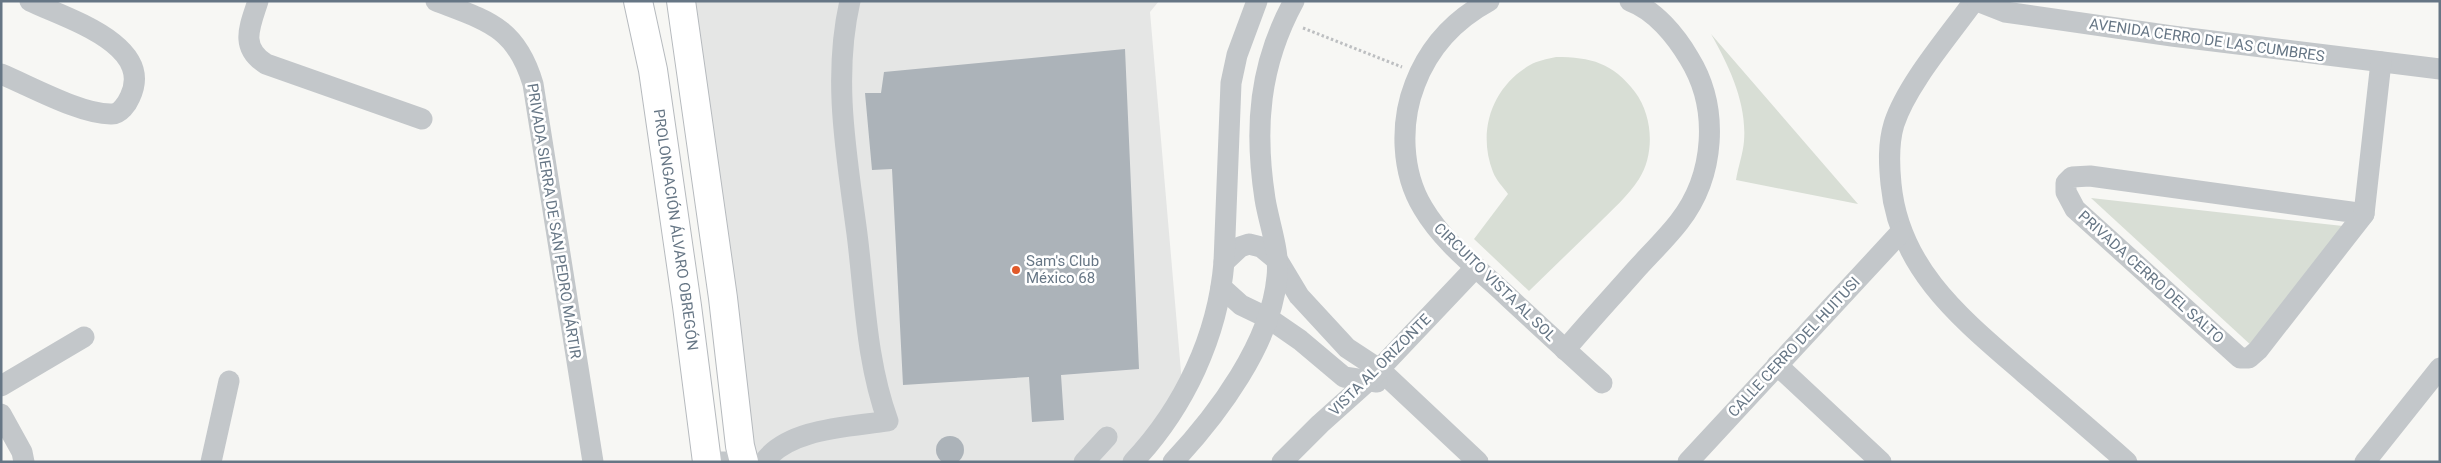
<svg xmlns="http://www.w3.org/2000/svg" width="2441" height="463" font-family="Roboto,sans-serif">
<style>
.built{fill:#e5e6e5}
.green{fill:#d8ded5}
.building{fill:#acb3b9}
.lines{fill:none;stroke-linecap:round;stroke-linejoin:round}
.major-casing{stroke:#b6babe;stroke-width:30}
.path{stroke:#bdbfc1;stroke-width:3;stroke-dasharray:2.5 2.5;stroke-linecap:butt}
.minor{stroke:#c3c7ca;stroke-width:21}
.major{stroke:#fff;stroke-width:28}
.poi-dot{fill:#e15a2a;stroke:#fff;stroke-width:2}
.labels{text-anchor:middle;dominant-baseline:central;stroke-width:5;stroke-linejoin:round;paint-order:stroke}
.street-label{font-size:15px;fill:#667685;stroke:#fff}
.poi-label{font-size:15px;fill:#667685;stroke:#fff;text-anchor:start}
</style>
<rect width="100%" height="100%" fill="#f7f7f4"/>
<!-- built -->
<path class="built" d="M681 1H1159L1150 12 1183 395 1133 462H749Z"/>
<!-- green -->
<g class="green">
<path d="M1711 34 1858 204 1736 180C1738 167 1743 154 1744 141 1747 103 1729 66 1711 34Z"/>
<path d="M1556 57C1591 57 1613 63 1635 92 1653 116 1655 154 1639 179 1628 196 1612 210 1598 224 1575 246 1552 269 1529 291L1474 239 1508 194C1503 187 1496 180 1493 172 1477 131 1492 87 1530 65 1537 61 1547 59 1556 57Z"/>
<path d="M2091 198 2343 226 2253 347Z"/>
</g>
<!-- building -->
<g class="building">
<path d="M1125 49 1139 369 1061 375 1064 420 1032 422 1029 377 903 385 892 169 872 170 865 93H881L884 72Z"/>
<circle cx="950" cy="450" r="14"/>
</g>
<g class="lines">
<defs>
<g id="major">
<path id="s1" d="M638 1 653 70 687 306 707 462"/>
<path d="M681 1 723 298 740 446 744 462"/>
</g>
</defs>
<!-- major casing -->
<use href="#major" class="major-casing"/>
<!-- path -->
<path class="path" d="M1303 28 1402 67"/>
<!-- minor -->
<g class="minor">
<path d="M258 1C250 26 239 47 266 64L422 119"/>
<path d="M436 1C488 21 516 27 533 84L593 462"/>
<path d="M1489 1C1454 20 1429 47 1415 84 1400 122 1401 172 1423 208 1443 242 1476 267 1504 293 1536 323 1569 353 1602 383"/>
<path d="M1974 1C1949 36 1907 84 1894 124 1888 144 1889 164 1891 184 1899 270 1963 320 2024 373 2058 402 2093 432 2127 462"/>
<path d="M1977 1 2005 12 2172 36 2440 69"/>
<path d="M1 74C30 86 82 115 112 114 120 114 127 104 130 97 155 44 65 18 30 1"/>
<path d="M2090 176 2351 212 2364 214 2258 350 2249 358H2240L2075 209 2066 192V183L2072 177Z"/>
<path d="M2364 214 2381 62"/>
<path d="M1224 262 1240 247 1249 244 1261 247 1278 261 1299 296 1347 348 1379 369 1478 462"/>
<path d="M1221 287 1241 305 1268 318 1300 340 1344 377 1377 382"/>
<path d="M1565 350C1587 324 1610 299 1633 273 1648 256 1665 240 1679 222 1715 176 1720 108 1689 58 1676 36 1655 10 1630 1"/>
<path d="M1777 365 1881 462"/>
<path d="M1 386 84 337"/>
<path d="M1 414 22 452 24 462"/>
<path d="M211 462 229 381"/>
<path d="M708 462H745"/>
<path d="M764 462C788 428 850 427 888 421 866 361 865 297 857 234 847 157 832 79 850 1"/>
<path d="M1084 462 1107 437"/>
<path d="M1133 462C1184 408 1218 336 1224 262L1231 83 1237 55 1257 1"/>
<path d="M1173 462C1218 414 1271 343 1277 277 1280 251 1269 224 1265 199 1254 128 1259 65 1294 1"/>
<path d="M1282 462 1320 424 1368 381 1476 267"/>
<path d="M1688 462 1901 232"/>
<path d="M2365 462 2440 368"/>
</g>
<!-- major -->
<use href="#major" class="major"/>
</g>
<!-- markers -->
<circle class="poi-dot" cx="1016" cy="270" r="5"/>
<g class="labels">
<!-- street labels -->
<g class="street-label">
<text transform="translate(2207 40) rotate(8)">AVENIDA CERRO DE LAS CUMBRES</text>
<text transform="translate(554 221) rotate(81)">PRIVADA SIERRA DE SAN PEDRO MÁRTIR</text>
<text stroke="none"><textPath href="#s1" startOffset="232">PROLONGACIÓN ÁLVARO OBREGÓN</textPath></text>
<text transform="translate(2151 277) rotate(42)">PRIVADA CERRO DEL SALTO</text>
<text transform="translate(1495 282) rotate(44)">CIRCUITO VISTA AL SOL</text>
<text transform="translate(1794 347) rotate(-47)">CALLE CERRO DEL HUITUSI</text>
<text transform="translate(1380 365) rotate(-45)">VISTA AL ORIZONTE</text>
</g>
<!-- poi labels -->
<g class="poi-label">
<text x="1026" y="261">Sam's Club<tspan x="1026" dy="17">México 68</tspan></text>
</g>
</g>
<!-- border -->
<rect width="2441" height="463" fill="none" stroke="#667685" stroke-width="5"/>
</svg>
